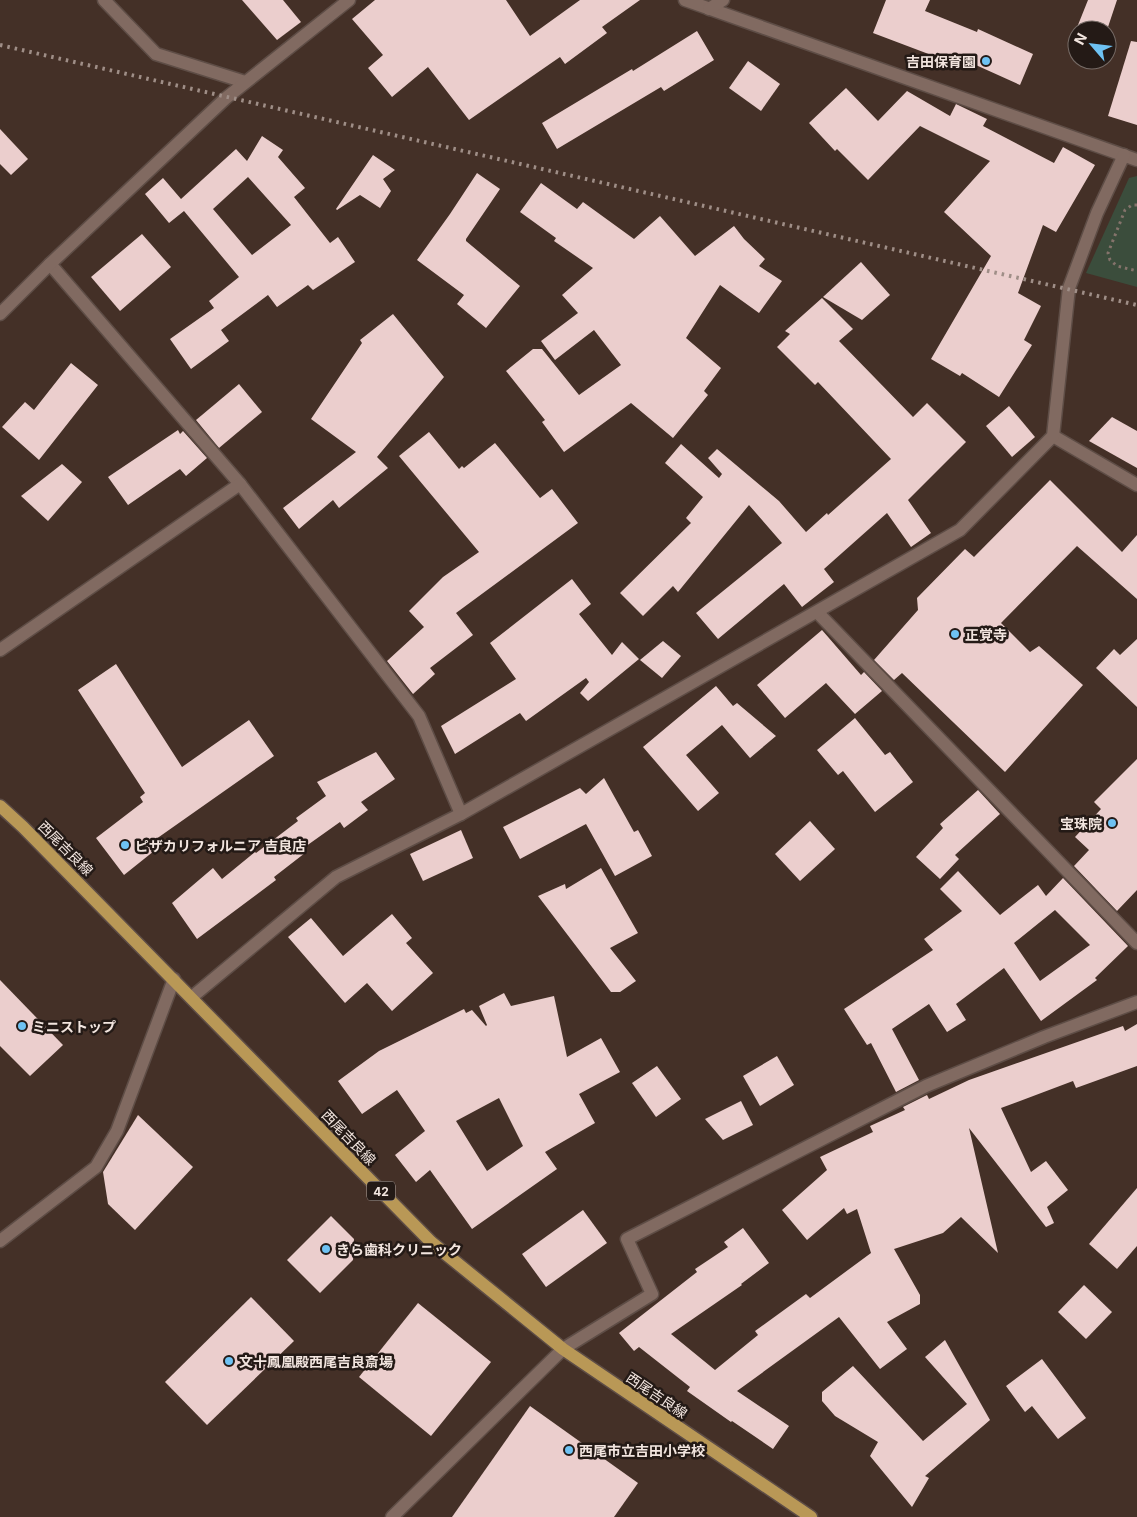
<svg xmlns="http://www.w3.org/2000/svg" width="1137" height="1517" font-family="Inter,'Noto Sans JP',sans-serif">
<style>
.green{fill:#3b4d3c}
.building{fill:#ebcecd;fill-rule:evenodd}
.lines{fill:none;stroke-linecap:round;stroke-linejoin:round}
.minor-casing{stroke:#5e4d46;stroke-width:15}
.major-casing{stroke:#5e4d46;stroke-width:15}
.path{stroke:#84736b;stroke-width:3;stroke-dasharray:2.5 4;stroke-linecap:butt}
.minor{stroke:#816a61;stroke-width:12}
.major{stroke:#b99856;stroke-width:12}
.rail{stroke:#9f8e87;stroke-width:4;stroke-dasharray:2.5 5;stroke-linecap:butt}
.poi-dot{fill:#6ec2f3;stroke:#241a16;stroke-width:2}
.labels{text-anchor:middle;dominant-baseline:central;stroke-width:5;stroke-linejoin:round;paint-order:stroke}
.shield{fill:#241a16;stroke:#b4a8a3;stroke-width:1}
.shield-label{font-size:12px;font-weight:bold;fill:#f2e5df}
.poi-label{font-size:14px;font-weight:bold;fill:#f2e5df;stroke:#241a16;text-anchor:start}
.street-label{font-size:14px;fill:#f2e5df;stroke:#241a16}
</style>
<rect width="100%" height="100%" fill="#443027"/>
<!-- green -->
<path class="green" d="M1137 176V287L1086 273 1129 178Z"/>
<!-- building -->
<g class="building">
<path d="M242 0H283L301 22 277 40Z"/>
<path d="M375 0H506L530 36 580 0H640L602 27 607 33 565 64 560 57 469 120 428 67 392 97 368 68 383 55 352 19Z"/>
<path d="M886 0H930L925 11 977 32 978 29 1033 54 1020 85 958 57 955 64 873 33Z"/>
<path d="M1088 0H1117L1107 30H1076Z"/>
<path d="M697 31 714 60 664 91 661 87 557 149 542 123 632 69 633 71Z"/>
<path d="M1131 41 1137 42V125L1108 116Z"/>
<path d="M748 61 780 84 761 111 729 88Z"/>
<path d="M846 88 878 121 907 91 950 116 956 104 987 119 983 126 1054 163 1063 147 1095 165 1056 232 1043 225 1018 293 1041 306 1024 340 1032 345 999 397 962 373 960 376 931 359 991 256 944 212 990 161 920 126 868 180 837 149 835 151 809 123Z"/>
<path d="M0 129 28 159 11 175 0 164Z"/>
<path d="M262 136 283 150 278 157 305 188 294 197 330 243 338 237 355 262 313 290 308 285 277 307 268 295 221 330 229 341 191 369 170 339 214 308 209 301 239 277 184 211 169 223 145 194 163 178 181 199 236 149 247 161ZM248 177 291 225 252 255 213 209Z"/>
<path d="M373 155 395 170 383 179 391 191 380 208 360 195 337 210 336 209Z"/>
<path d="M477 173 500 189 466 239V241L520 286 486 328 457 304 464 295 417 260 450 214Z"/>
<path d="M541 183 577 209 583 202 634 239 660 216 695 256 734 226 744 239 765 259 759 266 782 281 759 313 720 285 686 338 721 368 704 391 708 395 673 438 631 403 564 452 542 422 545 420 506 371 533 349H542L579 395 621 365 594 330 555 360 541 341 578 313 562 295 593 268 554 241 556 238 520 212Z"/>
<path d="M142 234 171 267 120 311 91 277Z"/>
<path d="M861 262 890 295 862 320 823 297Z"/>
<path d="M822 298 853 329 839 341 913 417 927 403 966 442 908 500 931 533 911 547 887 513 824 569 834 582 802 607 784 584 718 639 696 613 782 543 749 505 678 592 673 586 643 616 620 593 691 523 686 518 703 497 665 463 681 444 719 478 722 474 708 458 717 449 779 501 806 532 827 513 828 515 891 459 818 382 815 385 777 347 790 334 785 331Z"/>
<path d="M393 314 444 377 377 457 388 468 339 508 333 500 299 529 283 508 356 452 311 419 362 343 360 340Z"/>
<path d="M71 363 98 385 39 460 2 427 25 402 34 410Z"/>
<path d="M239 384 262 412 219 448 196 420Z"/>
<path d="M1009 406 1035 437 1012 457 986 426Z"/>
<path d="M1112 417 1137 431V468L1089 441Z"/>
<path d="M178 430 180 434 183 431 207 458 186 476 180 469 128 505 108 477Z"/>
<path d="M429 432 459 469 462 466 464 468 495 443 540 498 552 489 578 523 456 613 473 635 430 668 435 674 413 694 387 661 424 627 409 611 443 577 479 552 399 456Z"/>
<path d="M62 464 82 482 48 521 21 496Z"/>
<path d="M1050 480 1122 552 1137 535V599L1077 546 1001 623 1030 652 1039 646 1083 685 1005 772 902 673 894 680 874 660 918 610 917 598 965 549 974 557Z"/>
<path d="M572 579 591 604 579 614 612 655 622 642 639 659 588 701 580 693 589 682 586 678 526 721 520 713 455 754 441 726 516 679 490 643Z"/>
<path d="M822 630 861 675 864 672 882 691 855 714 826 683 785 718 757 685Z"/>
<path d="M1137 639V707L1096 668 1114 649 1120 655Z"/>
<path d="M663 641 681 656 662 678 640 660Z"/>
<path d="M116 664 182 767 249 720 274 756 149 844 154 851 124 875 96 838 143 802 140 797 145 793 78 690Z"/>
<path d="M716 686 733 706 737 703 776 736 750 758 722 725 686 755 719 793 698 811 643 747Z"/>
<path d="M855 718 885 755 890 752 913 782 875 812 843 771 838 775 817 750Z"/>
<path d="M376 752 395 779 361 802 368 810 344 828 340 822 302 849 305 853 274 877 276 880 197 939 172 903 213 868 222 879 255 852 256 853 298 821 296 818 326 796 317 782Z"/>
<path d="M1137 759V890L1117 911 1074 866 1089 850 1075 837 1101 809 1094 802Z"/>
<path d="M604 778 634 832 638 830 652 856 615 876 586 824 520 859 503 827 580 788 586 794Z"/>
<path d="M978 790 1000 814 955 855 959 859 940 879 916 857 943 828 940 824Z"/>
<path d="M810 821 835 849 800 881 775 854Z"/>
<path d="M461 830 473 858 423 881 410 854Z"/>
<path d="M601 868 638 933 610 948 636 981 620 992H611L538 896 565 884 566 889Z"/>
<path d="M958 871 1000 915 1038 885 1046 896 1063 878 1128 946 1095 978 1097 980 1041 1021 1004 968 956 1004 966 1020 947 1032 929 1004 892 1029 919 1080 896 1092 871 1043 867 1045 844 1009 933 950 924 939 962 911 940 889ZM1055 910 1090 945 1040 981 1014 943Z"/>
<path d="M392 914 412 938 406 943 433 973 392 1011 367 983 345 1003 288 937 311 918 343 956Z"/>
<path d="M0 980 63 1045 30 1076 0 1046Z"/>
<path d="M504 993 511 1006 554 996 567 1057 601 1038 620 1072 579 1094 595 1123 545 1152 557 1169 472 1229 430 1170 416 1182 395 1155 425 1131 397 1090 362 1114 338 1081 379 1051 464 1009 466 1013 472 1010 486 1026 487 1025 479 1006ZM499 1098 523 1146 487 1171 456 1121Z"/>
<path d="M1137 1024V1066L1076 1088 1073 1081 1001 1108 1031 1172 1046 1161 1068 1190 1047 1207 1054 1223 1046 1227 969 1128 998 1253 961 1217 943 1233 894 1249 920 1295V1304L887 1322 907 1349 880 1369 839 1317 737 1391 789 1426 773 1449 732 1421 731 1422 687 1391 690 1387 639 1347 634 1351 619 1333 697 1272 695 1269 728 1247 724 1242 743 1228 769 1263 741 1284 742 1285 671 1334 715 1370 758 1335 755 1331 806 1294 810 1298 871 1253 857 1209 847 1214 844 1208 807 1240 782 1210 827 1170 820 1157 873 1132 870 1126 905 1110 903 1107 927 1095 929 1099 969 1080 1123 1026 1125 1031Z"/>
<path d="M777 1056 794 1085 760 1106 743 1076Z"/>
<path d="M657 1066 681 1099 656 1117 632 1083Z"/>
<path d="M741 1101 753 1125 723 1140 705 1119Z"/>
<path d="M138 1115 193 1167 135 1230 108 1204 103 1172Z"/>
<path d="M1137 1188V1246L1117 1269 1089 1244Z"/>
<path d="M583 1210 607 1243 546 1287 522 1254Z"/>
<path d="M331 1216 354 1239 353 1260 320 1293 287 1260Z"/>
<path d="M1084 1285 1112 1312 1086 1339 1058 1312Z"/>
<path d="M251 1297 294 1341 207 1425 165 1382Z"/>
<path d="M418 1303 491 1362 431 1436 359 1377Z"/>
<path d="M945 1340 990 1420 925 1476 929 1478 912 1507 870 1456 878 1442 835 1416 822 1401V1392L853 1366 923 1441 967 1404 925 1357Z"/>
<path d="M1042 1359 1086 1418 1058 1439 1032 1406 1025 1412 1006 1386Z"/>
<path d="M530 1406 638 1483 614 1517H452Z"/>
</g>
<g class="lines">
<defs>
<g id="minor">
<path d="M104 0 156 54 245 82"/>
<path d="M685 0 1137 160"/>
<path d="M709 9 723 0"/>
<path d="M50 264 240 484 419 716 461 814"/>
<path d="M0 314 50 264 226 98 349 0"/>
<path d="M1053 436 1137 485"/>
<path d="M818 613 1137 943"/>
<path d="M0 650 240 484"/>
<path d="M192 997 336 877 461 814 960 530 1053 436 1069 288 1097 213 1124 155"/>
<path d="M0 1241 96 1167 117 1131 174 979"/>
<path d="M392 1517 563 1349 652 1294 627 1239 926 1086 1044 1037 1137 1002"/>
</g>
<path id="major" d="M0 806 23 827 431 1242 563 1349 811 1517"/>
</defs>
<!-- minor casing -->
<use href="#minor" class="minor-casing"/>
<!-- major casing -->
<use href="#major" class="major-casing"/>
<!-- path -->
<path class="path" d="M1137 205H1132L1125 210 1108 253 1110 260 1117 266 1137 271"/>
<!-- minor -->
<use href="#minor" class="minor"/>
<!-- major -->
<use href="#major" class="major"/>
<!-- rail -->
<path class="rail" d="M0 45 1137 305"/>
</g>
<!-- markers -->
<g class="poi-dot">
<circle cx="986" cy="61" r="5"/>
<circle cx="955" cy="634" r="5"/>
<circle cx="1112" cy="823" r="5"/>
<circle cx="125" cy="845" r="5"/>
<circle cx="22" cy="1026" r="5"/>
<circle cx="326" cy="1249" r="5"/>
<circle cx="229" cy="1361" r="5"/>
<circle cx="569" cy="1450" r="5"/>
</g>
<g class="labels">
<!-- shield labels -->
<rect class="shield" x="367" y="1181.5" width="28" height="19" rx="4"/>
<g class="shield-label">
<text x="381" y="1191">42</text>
</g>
<!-- poi labels -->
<g class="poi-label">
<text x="976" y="61" text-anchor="end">吉田保育園</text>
<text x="965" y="634">正覚寺</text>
<text x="1102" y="823" text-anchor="end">宝珠院</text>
<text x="135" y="845">ピザカリフォルニア 吉良店</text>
<text x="32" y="1026">ミニストップ</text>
<text x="336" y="1249">きら歯科クリニック</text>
<text x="239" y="1361">文十鳳凰殿西尾吉良斎場</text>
<text x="579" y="1450">西尾市立吉田小学校</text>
</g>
<!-- street labels -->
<g class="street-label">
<text transform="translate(66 848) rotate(45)">西尾吉良線</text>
<text transform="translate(349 1137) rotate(46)">西尾吉良線</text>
<text transform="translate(657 1395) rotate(34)">西尾吉良線</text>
</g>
</g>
<!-- north arrow -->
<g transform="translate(1092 45) rotate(298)"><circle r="24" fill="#241a16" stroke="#766b66"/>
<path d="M0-4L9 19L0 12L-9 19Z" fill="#6ec2f3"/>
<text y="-8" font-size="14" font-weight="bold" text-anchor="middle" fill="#f2e5df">N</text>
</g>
</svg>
